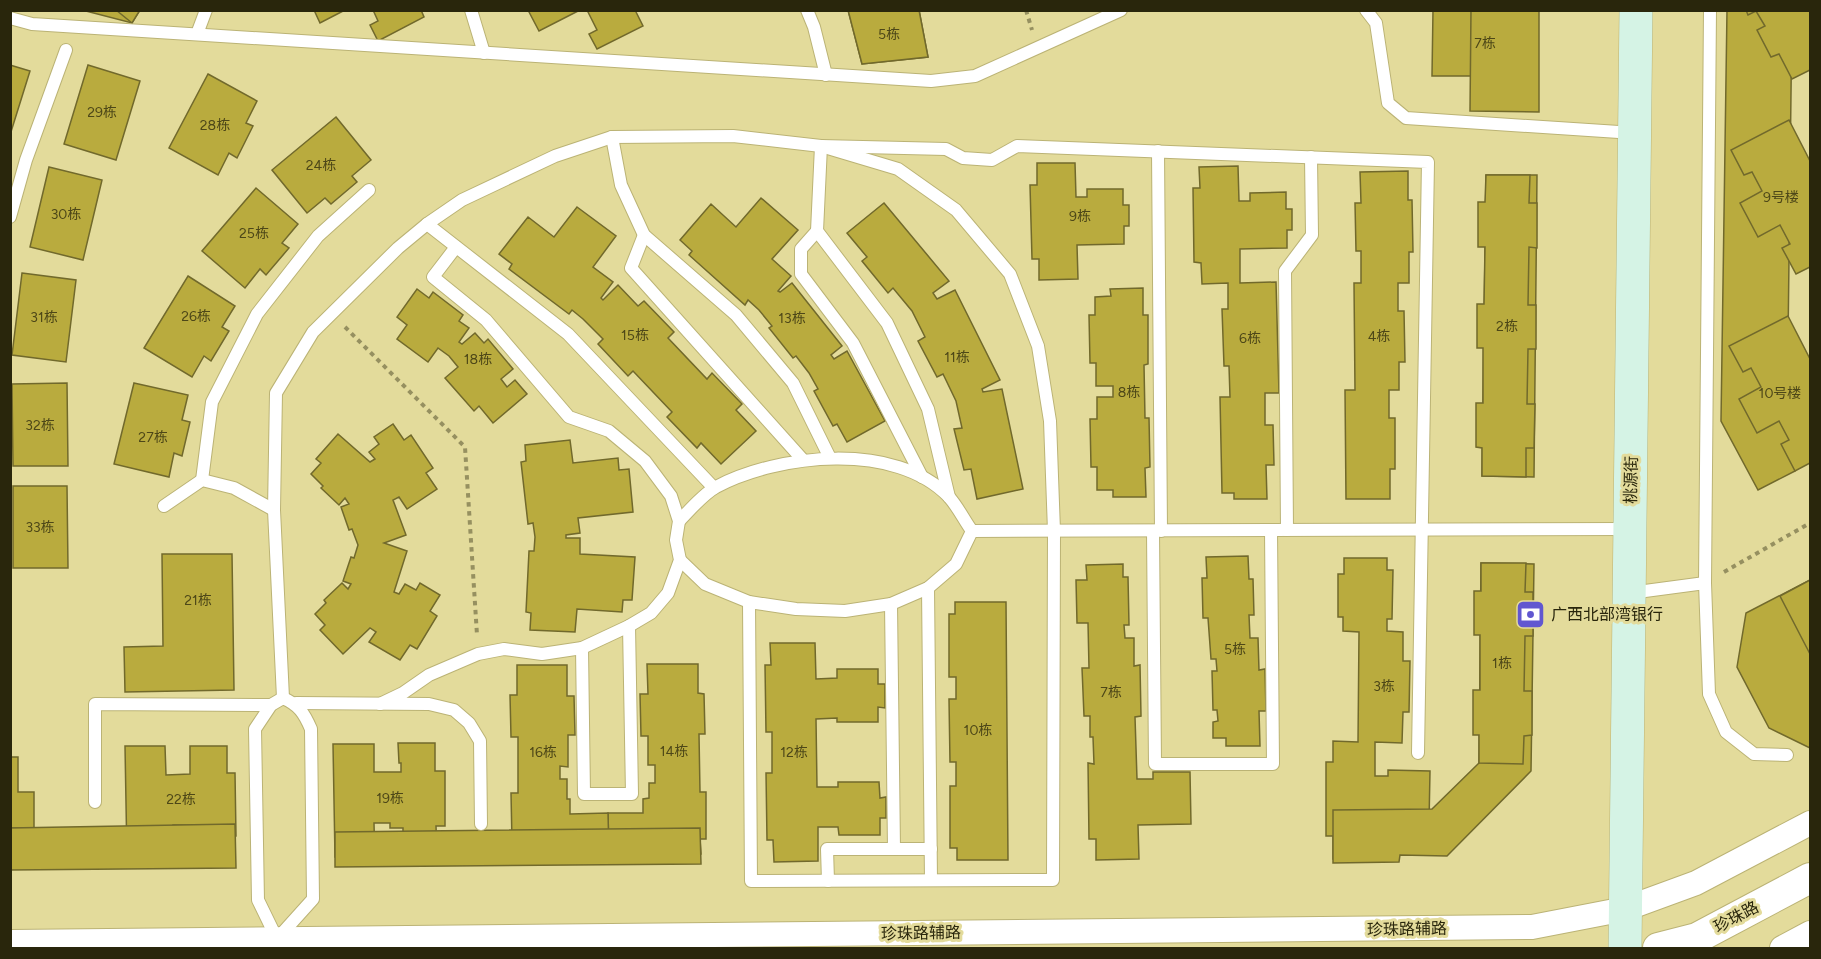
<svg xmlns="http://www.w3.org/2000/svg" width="1821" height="959" font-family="Figtree,'Noto Sans SC',sans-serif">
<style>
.building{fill:#b9ab3e;stroke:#71692c;stroke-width:1.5}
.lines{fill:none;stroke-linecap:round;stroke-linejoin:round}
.service-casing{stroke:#bbb375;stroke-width:14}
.minor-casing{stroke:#bbb375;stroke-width:26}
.tertiary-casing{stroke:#bbb375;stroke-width:32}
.secondary-casing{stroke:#bbb375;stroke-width:34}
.path{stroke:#969060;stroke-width:4;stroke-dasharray:4.5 4.5;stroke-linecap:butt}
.service{stroke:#fff;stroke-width:12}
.minor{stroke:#fff;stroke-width:24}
.tertiary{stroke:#fff;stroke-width:30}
.secondary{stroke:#d5f3e5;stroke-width:33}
.labels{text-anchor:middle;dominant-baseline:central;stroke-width:6;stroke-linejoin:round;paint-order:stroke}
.number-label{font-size:14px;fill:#4d4718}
.street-label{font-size:16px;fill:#29260c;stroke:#e3db9b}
.poi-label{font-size:16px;fill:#29260c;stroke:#e3db9b;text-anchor:start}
</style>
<rect width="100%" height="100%" fill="#e3db9b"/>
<!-- building -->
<g class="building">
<path d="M82 10H140L132 23Z"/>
<path d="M116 10H140L132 23Z"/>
<path d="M314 10H345L320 23Z"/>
<path d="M373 10H421L424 17 378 41 370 25 378 21Z"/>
<path d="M528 10H580L539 31Z"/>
<path d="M587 10H635L643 26 597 49 589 34 597 30Z"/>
<path d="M848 10H919L928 57 862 64Z"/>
<path d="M848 10H919L928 57 862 64Z"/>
<path d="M1433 10H1537V106H1493V76H1432Z"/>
<path d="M1471 10H1539V112L1470 111Z"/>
<path d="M1727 10H1792L1788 342 1795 471 1758 490 1721 421Z"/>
<path d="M1746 10H1810V70L1792 79 1779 54 1771 57 1757 30 1765 26 1756 11 1748 15Z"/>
<path d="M10 65 30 71 10 135Z"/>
<path d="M88 65 140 81 116 160 64 144Z"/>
<path d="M208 74 257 101 246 123 253 126 237 158 229 153 218 175 169 148Z"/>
<path d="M336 117 371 160 352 176 357 182 331 204 325 198 307 213 272 170Z"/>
<path d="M1789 120 1810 161V267L1796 274 1782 248 1790 244 1780 225 1758 237 1740 203 1762 191 1752 172 1744 175 1731 150Z"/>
<path d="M1037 163H1075L1076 197H1087V189H1123V205H1129V226H1124V244L1077 245 1078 279 1039 280V259H1032L1030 185H1037Z"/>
<path d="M1238 166 1239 201H1250V193L1286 192V209H1292V230H1287V248L1240 249V283L1276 282 1279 393H1265V425H1273L1274 465H1266L1267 499H1234V493H1222L1220 397H1230L1229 366H1224L1222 309H1228V283L1202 284 1201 263 1194 262 1193 188H1200L1199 167Z"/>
<path d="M49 167 102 180 83 260 30 247Z"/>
<path d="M1408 171V200H1412L1413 252H1409V283H1398V311H1404L1405 362H1399V390H1389V418H1395V469H1390V499H1346L1345 390H1355L1354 283H1361V251H1356L1355 203H1361L1360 172Z"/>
<path d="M1486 175H1537L1534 477 1482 476Z"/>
<path d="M1486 175H1530L1529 203H1537V248L1529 247 1528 305H1536V349H1528L1527 404H1535L1534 448H1526V477L1482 476V448L1476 447V403H1483V348H1477V304H1484L1485 247H1478V202H1485Z"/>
<path d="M256 188 298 224 282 243 289 248 266 275 260 269 245 288 202 251Z"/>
<path d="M761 198 798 230 772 259 791 276 778 291 780 292 792 283 842 346 831 355 834 359 847 351 885 421 847 442 837 424 833 426 814 391 818 389 809 373 796 356 793 358 769 328 772 326 759 310 748 300 745 305 689 255 692 251 680 240 711 204 736 227Z"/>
<path d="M884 203 949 281 933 293 937 299 955 290 1000 380 982 389 983 392 1002 389 1023 489 977 499 971 469 964 470 954 429 962 428 956 401 943 374 937 377 918 341 925 337 912 311 893 288 888 293 862 261 867 257 847 233Z"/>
<path d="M577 207 616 236 593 267 613 282 601 298 603 300 618 285 638 306 644 301 674 332 668 338 707 379 712 373 742 404 736 410 756 431 721 464 701 443 697 448 667 417 672 412 633 371 628 376 598 344 603 339 583 319 572 310 569 314 509 269 512 264 499 254 528 217 554 237Z"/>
<path d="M22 273 76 280 66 362 12 355Z"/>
<path d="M188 276 235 306 222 327 229 331 211 361 204 356 192 377 144 348Z"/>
<path d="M1143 288V315H1148V364L1144 365 1145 418H1149L1150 467 1145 468 1146 497H1113V490H1097V467H1091L1090 419H1097V397H1113V386H1096V363H1090L1089 315H1095V297L1111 296 1110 289Z"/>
<path d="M417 289 429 298 433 292 463 315 459 321 469 328 459 342 462 344 475 333 484 343 488 339 513 369 501 379 507 387 515 380 527 394 493 423 479 406 474 411 445 378 458 367 449 356 438 348 428 362 397 339 407 325 397 317Z"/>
<path d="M1788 316 1810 359V463L1795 471 1781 444 1789 440 1779 421 1757 433 1739 399 1761 387 1751 368 1743 372 1729 346Z"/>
<path d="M67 383 68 466H13L12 384Z"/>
<path d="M134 383 188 395 182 420 190 422 182 456 174 453 169 477 114 464Z"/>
<path d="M393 424 404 440 411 435 433 468 426 473 437 489 407 509 399 497 393 500 406 535 384 543 407 551 394 592 399 594 405 584 416 590 420 583 440 595 430 611 437 616 417 649 410 645 400 660 369 642 376 632 370 628 343 654 320 630 325 625 315 614 326 603 324 600 342 583 348 589 351 584 343 581 351 557 354 558 358 545 352 529 349 530 341 507 349 504 345 498 339 505 321 488 323 486 311 474 321 463 316 459 338 434 370 462 375 459 369 452 379 444 374 437Z"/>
<path d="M570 440 573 463 618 458 619 470 629 469 633 512 578 518 580 533 566 535V538H580V554L635 557 632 600H623L622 612 577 609 575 632 530 630 531 613 526 612 529 551H534L535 537 533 523 528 524 521 462 526 461 525 445Z"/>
<path d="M13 486H67L68 568H13Z"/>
<path d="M162 554H232L234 690 125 692 124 647 163 646Z"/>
<path d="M1248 556 1249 579H1253L1254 615H1249L1250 638H1258L1259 670 1265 669 1266 711H1259L1260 746H1226V738H1213V722L1218 721 1217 710H1213L1212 671H1217L1216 659H1211L1208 618H1203L1202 578H1207L1206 557Z"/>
<path d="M1344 558H1387V570H1393L1392 619H1387V631L1403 632V661H1410L1409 712H1403L1402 743 1375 742V776H1388V770L1430 771 1429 823 1375 822V859H1333V836H1326V762H1333V741L1358 742 1359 632 1343 631V617H1338V574H1344Z"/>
<path d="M1481 563 1534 564 1531 771 1447 856 1400 855 1399 862 1333 863V810L1432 809 1479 763Z"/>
<path d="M1481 563H1526L1525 592H1533V636H1525L1524 691H1532V735L1524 736 1523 764 1479 763V735H1473V690H1480V635H1474V591H1481Z"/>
<path d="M1123 564V577H1128L1129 625H1124L1125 638H1134V666L1140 665 1141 716 1135 717 1137 779H1153V772H1190L1191 824 1138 825 1139 859 1096 860V839H1089L1088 763 1094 764 1093 737H1090V716H1084L1082 668H1089L1088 623H1077L1076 580H1087L1086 565Z"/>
<path d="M1810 580V748L1769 728 1737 667 1746 613Z"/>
<path d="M1810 580V654L1780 596Z"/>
<path d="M955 602H1006L1008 860H957V848H950V786H956V762H950L949 699H956V677H949V614H955Z"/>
<path d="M770 643H815L816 679 837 678V669H878V684H885V708L878 707V722H837V718L816 719 817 787H838V782H879L880 798 886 797V818H880V835H839L838 827H818V861L774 862 773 840H767L766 773H772V732H766L765 665H771Z"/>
<path d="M647 664H698V693L704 694 705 734H699L700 792H706V839H700L701 854H649L650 862H626V854H609L608 813H643V799L649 798V783H655V765H648V736H641L640 694H648Z"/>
<path d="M517 665H567V696H574L575 735H568V767L560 766V779H567V799H570V814L608 813 609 854 591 855V863H568V855H519V842H512L511 793H518V737H511L510 695H517Z"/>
<path d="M398 743H435V771H445V826H436L437 856 415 857V866H399L398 839H403V828H390V823H374L375 866H355V857H335L333 744H374V772H401V763H399Z"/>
<path d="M125 746H165L166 775 190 774V746H227V773H235L236 836 228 835V859H211V868H191L190 825H173V831H160V843H166L167 868H147V860H127Z"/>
<path d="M10 757H18V792H34V828H10Z"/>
<path d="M235 824 236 868 10 870V828Z"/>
<path d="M700 828 701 864 335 867V832Z"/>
</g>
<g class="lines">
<defs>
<g id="service">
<path d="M471 10 484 53"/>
<path d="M807 10 814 27 826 75"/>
<path d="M1366 10 1376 23 1388 103 1406 118 1634 133"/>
<path d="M1710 10 1705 583 1709 694 1726 732 1754 754 1787 755"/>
<path d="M10 18 32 24 931 81 975 76 1121 10"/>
<path d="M197 34 206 10"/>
<path d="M612 137 621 185 644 235 736 315 793 383 830 458"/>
<path d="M1158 151 1161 531"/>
<path d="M10 217 26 160 66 50"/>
<path d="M427 224 568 334 714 488"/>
<path d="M817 231 801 249V274L853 343 922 477"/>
<path d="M644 235 631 268 803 460"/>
<path d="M202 480 212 402 257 314 318 236 369 190"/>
<path d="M949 497 928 409 887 323 817 231 821 146 946 149 963 158 992 160 1017 146 1428 162 1418 753"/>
<path d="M164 506 202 480 234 488 274 510"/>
<path d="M679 521C690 510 702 495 716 487 778 454 896 441 949 497 958 507 964 520 972 531L956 564 928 588 891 604 845 611 796 609 749 602 705 584 680 560"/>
<path d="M1287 530 1285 271 1312 235 1311 157"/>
<path d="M972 531 1629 529"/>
<path d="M1153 531 1155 764H1273L1271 530"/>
<path d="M928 588 931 880"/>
<path d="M1630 593 1705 583"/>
<path d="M891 604 894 849H931"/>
<path d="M582 648 584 794H632L629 626"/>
<path d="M283 698 274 510 276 393 313 332 398 248 427 224 462 200 555 156 612 137 733 136 821 146 898 169 956 210 1010 274 1038 346 1050 421 1054 531 1053 880 751 881 749 602"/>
<path d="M283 698C299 705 304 713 311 729L313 899 277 939 258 900 255 729 271 705Z"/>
<path d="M296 703 429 704 454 710 469 723 480 741 481 824"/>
<path d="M380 704 403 693 429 675 478 654 504 649 542 654 582 648 629 626 651 613 668 593 680 560 676 540 679 521 671 496 645 461 609 431 569 417 486 320 433 277 456 247"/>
<path d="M95 802V704L271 705"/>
<path d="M828 881 827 849H894"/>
</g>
<g id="minor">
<path d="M10 942 1532 927 1625 909 1696 883 1810 823"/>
<path d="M1782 948 1810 933"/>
</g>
<path id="tertiary" d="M1658 948 1697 938 1810 878"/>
<path id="secondary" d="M1625 948 1636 10"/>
</defs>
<!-- service casing -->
<use href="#service" class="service-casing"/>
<!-- minor casing -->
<use href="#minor" class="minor-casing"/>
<!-- tertiary casing -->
<use href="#tertiary" class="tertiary-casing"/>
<!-- secondary casing -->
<use href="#secondary" class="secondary-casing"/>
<!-- path -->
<g class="path">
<path d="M1026 10 1032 30"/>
<path d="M345 327 465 447 477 635"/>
<path d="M1724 572 1810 523"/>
</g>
<!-- service -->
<use href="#service" class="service"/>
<!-- minor -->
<use href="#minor" class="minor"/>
<!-- tertiary -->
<use href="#tertiary" class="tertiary"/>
<!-- secondary -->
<use href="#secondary" class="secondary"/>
</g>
<!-- icons -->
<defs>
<symbol id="bank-square" viewBox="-11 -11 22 22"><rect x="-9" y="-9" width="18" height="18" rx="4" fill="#6157d0" stroke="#e3db9b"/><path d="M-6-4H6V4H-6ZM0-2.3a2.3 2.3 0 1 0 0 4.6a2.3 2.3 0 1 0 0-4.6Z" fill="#fff"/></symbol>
</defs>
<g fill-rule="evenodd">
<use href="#bank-square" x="1514" y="598" width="33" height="33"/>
</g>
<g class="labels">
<!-- number labels -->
<g class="number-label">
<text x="889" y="34">5栋</text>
<text x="1485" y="43">7栋</text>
<text x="102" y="112">29栋</text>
<text x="215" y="125">28栋</text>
<text x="321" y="165">24栋</text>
<text x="1781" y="197">9号楼</text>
<text x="66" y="214">30栋</text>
<text x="1080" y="216">9栋</text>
<text x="254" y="233">25栋</text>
<text x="196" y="316">26栋</text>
<text x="44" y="317">31栋</text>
<text x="792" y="318">13栋</text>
<text x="1507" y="326">2栋</text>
<text x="635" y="335">15栋</text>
<text x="1379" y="336">4栋</text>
<text x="1250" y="338">6栋</text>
<text x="957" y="357">11栋</text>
<text x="478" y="359">18栋</text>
<text x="1129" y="392">8栋</text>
<text x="1780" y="393">10号楼</text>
<text x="40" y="425">32栋</text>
<text x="153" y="437">27栋</text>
<text x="40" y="527">33栋</text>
<text x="198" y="600">21栋</text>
<text x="1235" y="649">5栋</text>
<text x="1502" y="663">1栋</text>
<text x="1384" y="686">3栋</text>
<text x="1111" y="692">7栋</text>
<text x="978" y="730">10栋</text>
<text x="674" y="751">14栋</text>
<text x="543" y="752">16栋</text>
<text x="794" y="752">12栋</text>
<text x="390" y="798">19栋</text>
<text x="181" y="799">22栋</text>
</g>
<!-- street labels -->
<g class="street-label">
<text transform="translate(1631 480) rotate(-89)">桃源街</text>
<text transform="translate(1736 917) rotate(-28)">珍珠路</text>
<text transform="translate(1407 929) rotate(-1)">珍珠路辅路</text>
<text transform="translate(921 933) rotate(-1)">珍珠路辅路</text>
</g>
<!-- poi labels -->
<g class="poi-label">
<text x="1551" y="614">广西北部湾银行</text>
</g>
</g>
<!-- border -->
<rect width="1821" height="959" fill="none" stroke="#29260c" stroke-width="24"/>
</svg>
